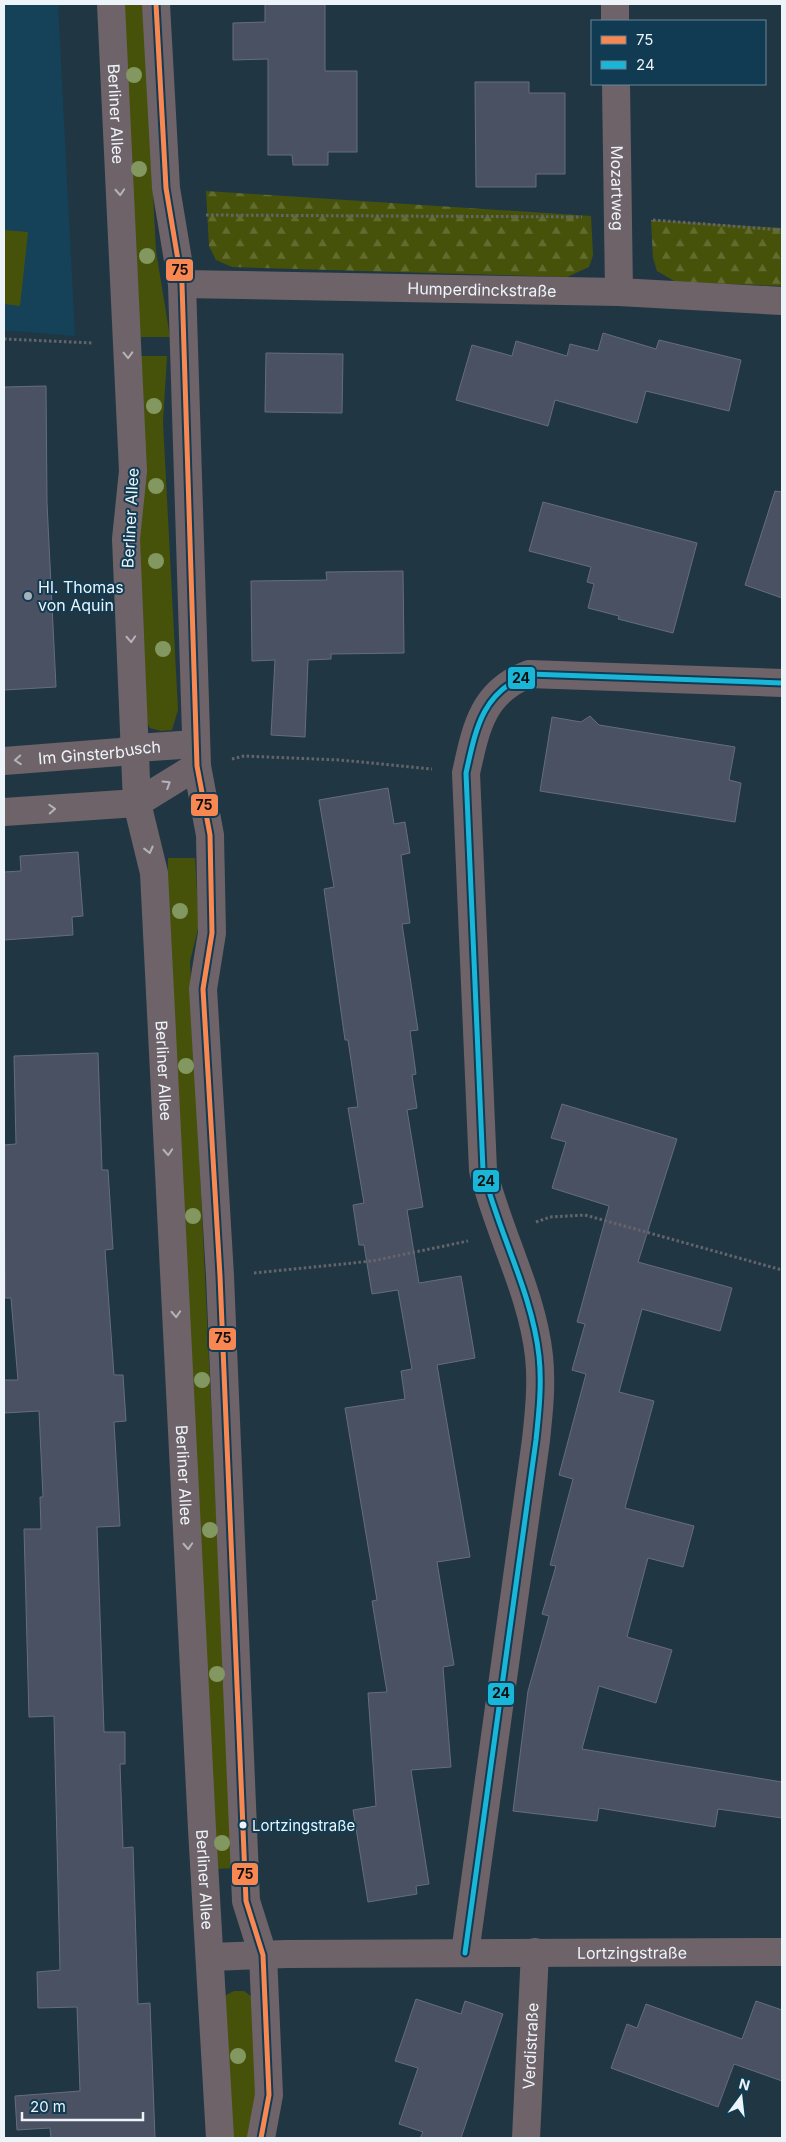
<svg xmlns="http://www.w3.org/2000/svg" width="786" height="2142" font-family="Inter,sans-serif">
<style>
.built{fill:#154159}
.grass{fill:#46520a}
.forest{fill:url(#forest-firs)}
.building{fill:#4a5162;stroke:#666c7e}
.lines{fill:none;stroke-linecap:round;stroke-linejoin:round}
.path{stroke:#66646b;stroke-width:3;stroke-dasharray:2.5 2.5;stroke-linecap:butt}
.street{stroke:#6f636a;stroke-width:28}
.bus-1-casing{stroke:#113b52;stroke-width:9}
.bus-2-casing{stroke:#113b52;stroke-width:9}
.bus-1{stroke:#f88751;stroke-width:5}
.bus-2{stroke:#1ab6d8;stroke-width:5}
.tree{fill:#839760}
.oneway{stroke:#b4b3b9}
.poi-dot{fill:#a5b2b9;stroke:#113b52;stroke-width:2}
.bus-dot{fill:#edf4f9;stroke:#113b52;stroke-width:2}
.labels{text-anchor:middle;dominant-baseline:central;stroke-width:4;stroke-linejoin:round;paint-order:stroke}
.bus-label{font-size:15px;fill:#edf4f9;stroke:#113b52;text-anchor:start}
.street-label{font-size:16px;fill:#edf4f9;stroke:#113b52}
.poi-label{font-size:16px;fill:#edf4f9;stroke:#113b52;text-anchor:start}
.line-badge{stroke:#113b52;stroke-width:2}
.pale-badge-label{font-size:14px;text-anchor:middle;font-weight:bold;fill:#111}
</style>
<defs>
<pattern id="forest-firs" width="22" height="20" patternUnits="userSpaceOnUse" patternTransform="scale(1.25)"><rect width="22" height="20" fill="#46520a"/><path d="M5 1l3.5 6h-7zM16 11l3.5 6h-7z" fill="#616c2e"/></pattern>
</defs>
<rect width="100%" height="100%" fill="#203743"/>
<!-- built -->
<path class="built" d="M4 4H58L75 336 4 330Z"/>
<!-- grass -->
<g class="grass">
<path d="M122 4H143L156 251 170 337H138Z"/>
<path d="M4 230 28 232 20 306 4 304Z"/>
<path d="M139 356H167L163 422 178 710 172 730 161 731 150 728 146 721 136 520Z"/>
<path d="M168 858H195L199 925 190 961 233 1868 215 1869 167 920Z"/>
<path d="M234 1991H244L252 1997 260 2093 250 2138H229L222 2003 226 1995Z"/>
</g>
<!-- forest -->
<g class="forest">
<path d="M206 191 591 216 593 255 589 267 567 277 232 267 216 260 209 246Z"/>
<path d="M651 220 782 228V286L676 282 657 271 653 258Z"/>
</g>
<!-- building -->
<g class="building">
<path d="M265 4H325V71H357V152H328V165H293L292 155H268V59L233 60V23L265 22Z"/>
<path d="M475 82H529V93H565V174H536V187H476Z"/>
<path d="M603 333 656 349 659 340 741 360 729 411 646 391 637 423 555 400 548 426 456 400 472 345 512 356 516 341 567 356 570 344 598 351Z"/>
<path d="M266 353 343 354 342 413 265 412Z"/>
<path d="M46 386 47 503 56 687 4 690V387Z"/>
<path d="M775 491 782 492V598L745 585Z"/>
<path d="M543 502 697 543 673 633 618 619 619 616 588 608 594 584 587 582 591 567 529 551Z"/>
<path d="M403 571 404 653 331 654V659L308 660 305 737 271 735 275 660 252 661 251 581 327 580 326 572Z"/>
<path d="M590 716 599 725 735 747 729 780 741 783 735 822 540 791 552 717 581 722Z"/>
<path d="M388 788 394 824 405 822 410 853 401 855 410 923 402 924 418 1030 410 1031 416 1074 412 1075 417 1108 407 1110 423 1207 407 1210 419 1283 461 1276 475 1358 437 1365 470 1557 437 1562 454 1665 443 1667 451 1767 411 1770 429 1884 416 1886 417 1894 368 1902 353 1810 376 1806 368 1693 387 1692 372 1601 377 1600 345 1408 405 1399 401 1371 412 1369 398 1290 372 1294 364 1245H359L353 1205 364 1203 348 1108 358 1107 348 1040H345L324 889 334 887 319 800Z"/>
<path d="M78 852 83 916 72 917 73 935 4 940V872L21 871 20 856Z"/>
<path d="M98 1053 102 1170H108L113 1249 105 1250 114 1375H123L126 1421 114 1422 120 1526 97 1527 104 1732H125V1764H120L123 1848 133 1847 138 2004 150 2003 155 2138H51L50 2128 17 2130 15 2096 80 2091 77 2007 38 2008 37 1972 60 1970 54 1716 29 1717 24 1529H41L40 1497H43L39 1411 4 1413V1380H18L11 1298H5L4 1145 16 1144 14 1056Z"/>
<path d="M562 1104 677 1139 638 1262 732 1288 720 1331 642 1309 619 1392 654 1401 625 1508 694 1526 683 1567 648 1558 627 1637 672 1650 656 1703 599 1686 582 1749 782 1782V1818L718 1809 715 1827 599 1808 597 1821 513 1811 528 1691 549 1616 542 1614 556 1566 550 1565 573 1479 559 1475 586 1374 572 1370 585 1324 577 1322 609 1206 552 1188 566 1142 551 1138Z"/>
<path d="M416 1999 461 2014 465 2001 503 2014 461 2138H420L423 2132 399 2124 418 2068 395 2061Z"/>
<path d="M756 2001 782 2010V2081L734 2064 718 2107 611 2068 627 2024 637 2028 646 2004 742 2039Z"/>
</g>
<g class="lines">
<!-- path -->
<g class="path">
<path d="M206 215 582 217"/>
<path d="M653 220 782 230"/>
<path d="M4 339 93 343"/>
<path d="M232 759 244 756 340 760 432 769"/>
<path d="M536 1222 550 1217 585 1215 782 1270"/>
<path d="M254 1273 372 1261 468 1241"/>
</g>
<!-- street -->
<g class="street">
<path id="s1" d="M111 4 133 471 126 539 137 803 154 873 202 1829 220 2138"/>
<path d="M156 4 166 188 182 284 197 766 210 835 212 933 203 989 220 1276 246 1901 263 1955 269 2095 261 2138"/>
<path d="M615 4V21"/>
<path id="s2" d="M616 84 619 292"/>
<path id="s3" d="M182 284 619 292 782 301"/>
<path id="s4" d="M4 761 120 752 136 748 196 744"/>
<path d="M4 812 137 803 197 766"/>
<path d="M465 1953 536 1440C539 1412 542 1384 539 1356 532 1292 498 1232 483 1170L466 773C476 728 482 692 529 674L782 683"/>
<path id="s5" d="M211 1957 286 1954 782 1952"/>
<path id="s6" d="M526 2138 535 1952"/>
</g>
<defs>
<path id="bus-1" d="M156 4 166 188 182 284 197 766 210 835 212 933 203 989 220 1276 246 1901 263 1955 269 2095 261 2138"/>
<path id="bus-2" d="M465 1953 536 1440C539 1412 542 1384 539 1356 532 1292 498 1232 483 1170L466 773C476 728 482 692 529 674L782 683"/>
</defs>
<!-- bus-1 casing -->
<use href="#bus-1" class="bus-1-casing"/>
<!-- bus-2 casing -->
<use href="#bus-2" class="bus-2-casing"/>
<!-- bus-1 -->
<use href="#bus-1" class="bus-1"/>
<!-- bus-2 -->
<use href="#bus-2" class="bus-2"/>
</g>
<!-- trees -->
<g class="tree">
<circle cx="134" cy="75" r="8"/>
<circle cx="139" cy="169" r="8"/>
<circle cx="147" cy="256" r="8"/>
<circle cx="154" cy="406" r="8"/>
<circle cx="156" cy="486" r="8"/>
<circle cx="156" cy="561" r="8"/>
<circle cx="163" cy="649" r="8"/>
<circle cx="180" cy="911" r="8"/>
<circle cx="186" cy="1066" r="8"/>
<circle cx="193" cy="1216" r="8"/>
<circle cx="202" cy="1380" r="8"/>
<circle cx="210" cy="1530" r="8"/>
<circle cx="217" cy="1674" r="8"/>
<circle cx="222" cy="1843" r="8"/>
<circle cx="238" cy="2056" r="8"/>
</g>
<!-- one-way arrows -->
<defs><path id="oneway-chevron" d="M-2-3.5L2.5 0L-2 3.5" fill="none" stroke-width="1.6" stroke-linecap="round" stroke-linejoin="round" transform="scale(1.25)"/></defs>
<g class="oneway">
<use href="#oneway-chevron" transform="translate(120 192) rotate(87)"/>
<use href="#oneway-chevron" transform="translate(128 355) rotate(88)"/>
<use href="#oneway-chevron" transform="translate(131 639) rotate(87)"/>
<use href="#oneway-chevron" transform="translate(18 760) rotate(176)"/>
<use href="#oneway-chevron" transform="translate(167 784) rotate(-32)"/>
<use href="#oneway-chevron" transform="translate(52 809) rotate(-3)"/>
<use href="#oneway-chevron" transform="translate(149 850) rotate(76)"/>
<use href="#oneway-chevron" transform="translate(168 1152) rotate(87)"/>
<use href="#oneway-chevron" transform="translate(176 1314) rotate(87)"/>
<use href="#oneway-chevron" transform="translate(188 1546) rotate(87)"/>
</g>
<!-- markers -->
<circle class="poi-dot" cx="28" cy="596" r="5"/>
<circle class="bus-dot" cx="243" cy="1825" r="4.5"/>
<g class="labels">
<!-- bus labels -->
<g class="bus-label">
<text x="252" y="1825">Lortzingstraße</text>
</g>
<!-- street labels -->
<g class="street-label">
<text stroke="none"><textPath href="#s1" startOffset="110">Berliner Allee</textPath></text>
<text stroke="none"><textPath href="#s2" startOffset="104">Mozartweg</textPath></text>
<text stroke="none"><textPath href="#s3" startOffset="300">Humperdinckstraße</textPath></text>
<text transform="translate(130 518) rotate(-87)">Berliner Allee</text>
<text stroke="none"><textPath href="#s4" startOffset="96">Im Ginsterbusch</textPath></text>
<text stroke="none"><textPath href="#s1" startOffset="1070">Berliner Allee</textPath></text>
<text stroke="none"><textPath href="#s1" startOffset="1475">Berliner Allee</textPath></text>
<text stroke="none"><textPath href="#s1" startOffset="1880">Berliner Allee</textPath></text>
<text stroke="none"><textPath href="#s5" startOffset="421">Lortzingstraße</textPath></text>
<text stroke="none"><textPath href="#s6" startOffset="92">Verdistraße</textPath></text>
</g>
<!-- poi labels -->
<g class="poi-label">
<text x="38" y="587">Hl. Thomas<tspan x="38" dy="18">von Aquin</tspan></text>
</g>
</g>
<g class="line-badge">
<rect x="165" y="258" width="29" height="24" rx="5" fill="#f88751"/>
<rect x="507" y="666" width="29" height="24" rx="5" fill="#1ab6d8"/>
<rect x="190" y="793" width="29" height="24" rx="5" fill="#f88751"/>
<rect x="472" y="1169" width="28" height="24" rx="5" fill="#1ab6d8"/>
<rect x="208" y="1327" width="29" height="24" rx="5" fill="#f88751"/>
<rect x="487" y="1682" width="28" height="24" rx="5" fill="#1ab6d8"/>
<rect x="231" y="1862" width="28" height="24" rx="5" fill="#f88751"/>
</g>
<g class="pale-badge-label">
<text x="180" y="275">75</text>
<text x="521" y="683">24</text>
<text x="204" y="810">75</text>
<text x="486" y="1186">24</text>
<text x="223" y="1343">75</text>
<text x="501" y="1698">24</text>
<text x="245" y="1879">75</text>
</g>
<!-- border -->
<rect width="786" height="2142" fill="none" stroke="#edf4f9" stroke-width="10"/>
<!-- legend -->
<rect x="591" y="20" width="175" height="65" fill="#113b52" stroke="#698595"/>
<rect x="601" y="36" width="25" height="8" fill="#f88751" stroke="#698595"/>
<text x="636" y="45" font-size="15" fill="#edf4f9">75</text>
<rect x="601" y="61" width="25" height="8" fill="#1ab6d8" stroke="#698595"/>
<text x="636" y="70" font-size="15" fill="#edf4f9">24</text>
<!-- north arrow -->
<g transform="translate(741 2097) rotate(15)" stroke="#113b52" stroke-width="4" paint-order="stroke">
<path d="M0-4L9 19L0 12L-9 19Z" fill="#edf4f9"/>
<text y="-8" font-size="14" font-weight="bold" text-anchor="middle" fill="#edf4f9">N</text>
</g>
<!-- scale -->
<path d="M22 2112v8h121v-8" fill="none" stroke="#edf4f9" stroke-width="2.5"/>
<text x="30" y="2112" font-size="15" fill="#edf4f9" stroke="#113b52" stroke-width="4" paint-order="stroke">20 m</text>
</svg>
